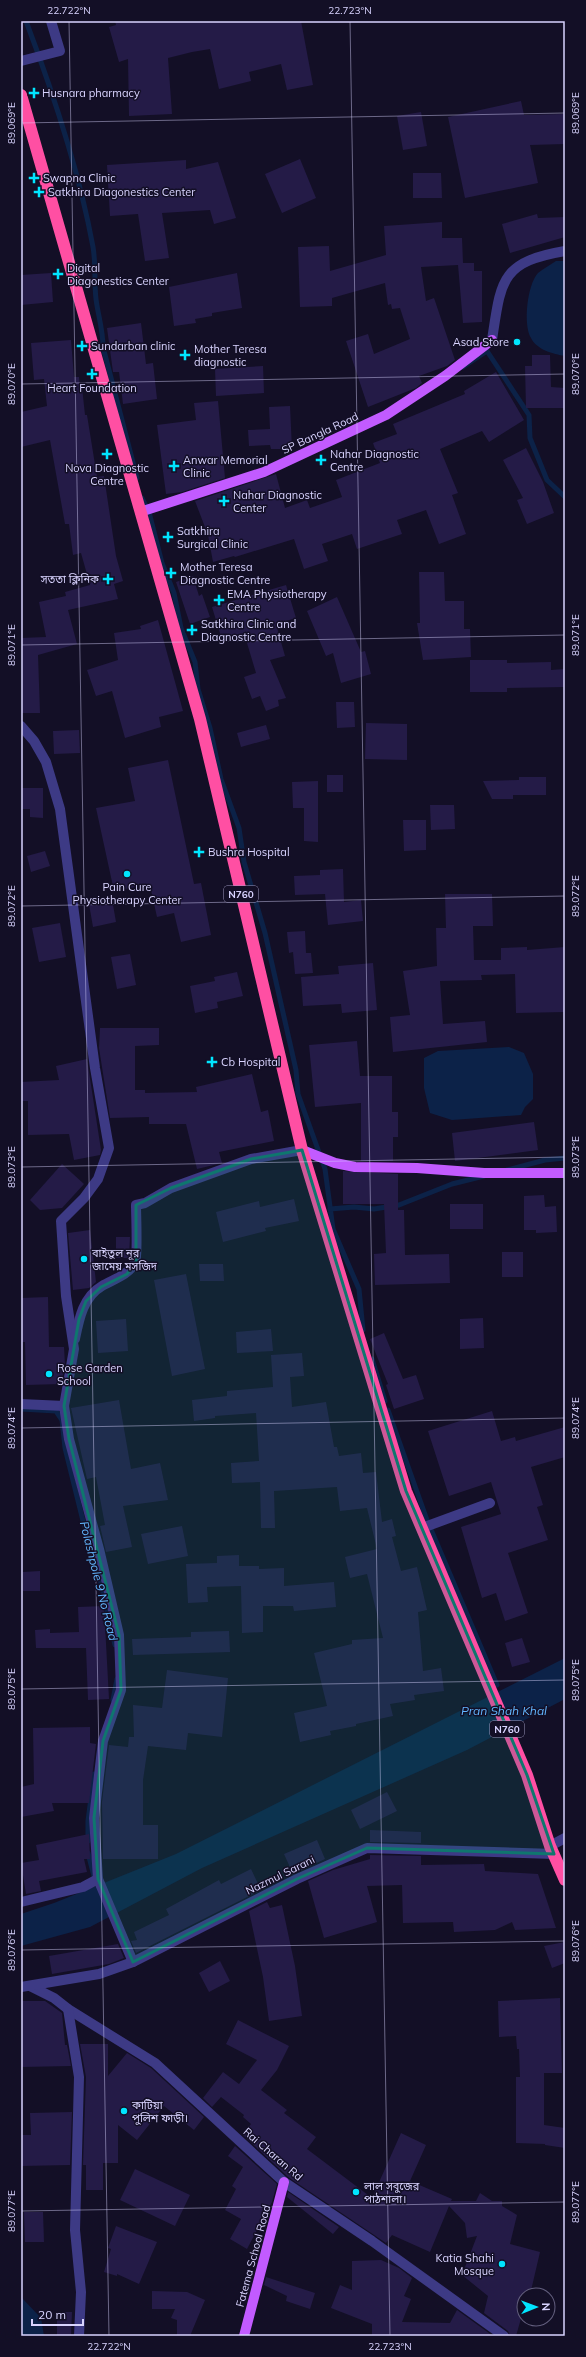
<svg xmlns="http://www.w3.org/2000/svg" width="586" height="2357" font-family="Mulish,'Noto Sans Bengali',sans-serif">
<style>
.water{fill:#0c2248}
.lines{fill:none;stroke-linecap:round;stroke-linejoin:round}
.stream{stroke:#0c2248;stroke-width:5}
.building{fill:#241b47}
.minor{stroke:#3d3a85;stroke-width:10}
.major{stroke:#c25bff;stroke-width:10}
.highway{stroke:#ff4fa3;stroke-width:12}
.marked{fill:#0f766e;fill-opacity:0.2;stroke:#0f766e;stroke-width:3;stroke-linejoin:round}
.ticks{fill:none;stroke:#d9d4ff;stroke-width:1;stroke-opacity:0.45}
.poi-dot{fill:#00e5ff;stroke:#130f26;stroke-width:1.5}
.labels{text-anchor:middle;dominant-baseline:central;stroke-width:3;stroke-linejoin:round;paint-order:stroke}
.shield{fill:#130f26;stroke:#9e99be;stroke-width:1}
.shield-label{font-size:10px;font-weight:bold;fill:#d9d4ff}
.poi-label{font-size:11px;fill:#d9d4ff;stroke:#130f26;text-anchor:start}
.street-label{font-size:11px;fill:#d9d4ff;stroke:#130f26}
.water-label{font-size:12px;font-style:italic;fill:#62b6ff;stroke:#130f26}
.neatline{fill:none;stroke:#d9d4ff;stroke-width:1.5}
.ticks-label{font-size:10px;text-anchor:middle;fill:#d9d4ff}
</style>
<rect width="100%" height="100%" fill="#130f26"/>
<!-- water -->
<g class="water">
<path d="M556 261H565V356C553 354 537 350 531 338 523 325 527 285 538 273 543 269 550 265 556 261Z"/>
<path d="M509 1047 524 1053 533 1074V1099L525 1107 521 1115 452 1120 430 1113 424 1088V1058L438 1051Z"/>
<path d="M565 1658V1699L467 1750 202 1868 90 1927 21 1946V1914L54 1903 176 1854Z"/>
<path d="M21 2297 41 2318 44 2336H21Z"/>
</g>
<g class="lines">
<!-- stream -->
<g class="stream">
<path d="M26 21C54 95 79 170 93 247 96 264 94 282 96 299 98 315 103 330 103 347L137 478"/>
<path d="M463 367 487 351 529 415 530 438 547 480 565 497"/>
<path d="M142 498 149 512 162 563 174 593 181 628 195 662 198 689 210 728 221 779 239 828 244 862 265 933 296 1070 298 1094 325 1169 333 1229 359 1289 363 1330"/>
<path d="M507 1170 545 1160 565 1158"/>
<path d="M330 1209 354 1207 374 1209 399 1205 452 1184 484 1176"/>
<path d="M372 1359 385 1401"/>
<path d="M21 1409 56 1411 62 1420 65 1448 83 1521 96 1561 115 1645"/>
<path d="M388 1410 427 1520 497 1685"/>
<path d="M113 1700 117 1679"/>
<path d="M88 1841V1821L94 1774"/>
<path d="M88 1853 94 1876"/>
</g>
</g>
<!-- building -->
<g class="building">
<path d="M115 21H301L313 85 287 90 281 64 249 72 251 81 219 89 210 49 192 52 168 58 172 114 129 116 128 59 119 62 109 27 116 25Z"/>
<path d="M521 101 524 115 565 114V144L530 145 538 183 465 198 448 117Z"/>
<path d="M421 112 427 146 403 150 397 116Z"/>
<path d="M300 159 316 198 282 213 265 174Z"/>
<path d="M186 160V169L218 162 236 218 214 224 210 210 162 213 169 258 145 261 138 214 110 216 107 165Z"/>
<path d="M413 173H441L442 198H413Z"/>
<path d="M537 214 538 218 565 217V237L510 253 502 224Z"/>
<path d="M442 222V238H462L463 263H474V271H482V322L463 323 458 265 421 267 426 301 434 298 455 360 447 366 419 376 422 383 416 388 368 407 346 341 368 334 374 354 410 339 400 308 392 309 391 304 388 305 385 283 332 298V306L300 307 298 247 329 246 330 271 386 255 384 226Z"/>
<path d="M51 273 53 302 21 305V275Z"/>
<path d="M237 273 242 308 212 313V316L195 319 196 323 174 326 169 287Z"/>
<path d="M141 323 146 364 153 363 157 399 123 404 119 372H113L107 328Z"/>
<path d="M71 340 74 377H79L80 388 82 387 85 415H87L97 477 104 476 116 556 123 581 114 584 118 599 68 610 77 644 38 655 40 713H21V638L46 637 39 602 66 596 65 592 90 585 81 553 73 555 69 524H65L50 440 21 447V412L47 406 44 379 34 380 31 343Z"/>
<path d="M532 355H550L551 387 565 388V408H526L525 366H532Z"/>
<path d="M263 366 264 393 216 396 215 369Z"/>
<path d="M496 372 524 420 489 442 482 431 440 449 458 493 452 495 466 534 439 544 426 510 397 520 402 534 357 549 352 534 322 544 328 561 304 569 294 539 235 557 234 556 213 562 208 535 195 501 276 474 285 508 307 500 310 508 342 497 336 480 380 463 373 443 397 434 393 424 465 394 464 391Z"/>
<path d="M218 401 225 478 182 492 166 494 157 425 196 420 194 403Z"/>
<path d="M290 406 292 449H271L270 445 249 446 248 430 270 429 269 407Z"/>
<path d="M526 448 543 482 554 513 527 524 517 500 523 498 503 460Z"/>
<path d="M419 572H444L445 601H464V629H470L471 657 423 660 417 623H420Z"/>
<path d="M193 576 199 596 202 594 210 617 190 624 176 582Z"/>
<path d="M286 585 296 618 276 624 285 656 270 660 286 698 278 700 279 706 266 711 260 696 252 699 244 677 256 673 244 633 222 640 212 607Z"/>
<path d="M337 597 361 652 365 651 371 674 341 683 333 653 326 656 307 611Z"/>
<path d="M158 620 183 711 159 717 161 727 125 738 112 691 96 696 87 670 118 660 114 633 141 629 140 626Z"/>
<path d="M470 660H507V663L551 662V670L565 669V687L507 688V692H470Z"/>
<path d="M336 702H354L355 727 337 728Z"/>
<path d="M366 723 407 724V760L365 759Z"/>
<path d="M266 725 270 739 241 747 237 733Z"/>
<path d="M79 730 80 753 54 754 53 731Z"/>
<path d="M168 760 194 884 201 883 211 935 181 942 174 913 157 917 151 890 148 891 147 885 114 891 96 808 135 801 128 768Z"/>
<rect x="327" y="775" width="16" height="17"/>
<path d="M519 777H546V795H513V799H492L483 781 519 780Z"/>
<path d="M318 781V842L304 841V808H293L292 782Z"/>
<path d="M21 788H43V818L30 817V809H21Z"/>
<path d="M430 805H454L455 829 431 830Z"/>
<path d="M403 820H426V850L404 851Z"/>
<path d="M45 851 50 866 31 872 27 856Z"/>
<path d="M343 869 344 902 361 900 363 921 328 925 325 894 295 895 294 876 320 875V870Z"/>
<path d="M445 894H492L493 926H473L474 960H501V948L527 947V950L565 947V1012L516 1013 515 974 481 975 482 980 440 981 443 1024 485 1021 487 1042 393 1052 390 1017 410 1015 403 971 437 966 436 928H446Z"/>
<path d="M112 899 116 922 93 927 89 904Z"/>
<path d="M60 923 66 957 39 962 32 928Z"/>
<path d="M305 931 306 953H311L313 973 295 974 293 952 289 953 287 932Z"/>
<path d="M130 954 136 985 117 989 111 957Z"/>
<path d="M373 963 377 1010 342 1013 341 1004 303 1006 301 977 339 974 338 966Z"/>
<path d="M237 972 243 996 217 1002 218 1008 195 1013 190 986 215 981 214 977Z"/>
<path d="M100 1028H159V1045L135 1046V1090H145V1093L197 1092 196 1087 252 1074 261 1112 268 1110 274 1141 219 1152 222 1163 197 1169 186 1124H149V1117L110 1118 99 1048Z"/>
<path d="M357 1041 360 1076H392V1112H398V1137H393V1161H361V1103L315 1107 309 1045Z"/>
<path d="M87 1059 101 1150 100 1155 74 1160 69 1134 28 1135V1101H21V1082L59 1080 56 1066Z"/>
<path d="M534 1122 538 1150 455 1161 452 1133Z"/>
<path d="M62 1164 84 1184 62 1208 40 1210 30 1200Z"/>
<path d="M343 1171 398 1174V1210H404L405 1255 449 1254 450 1283 375 1285 374 1254 386 1253 384 1204H343Z"/>
<path d="M544 1195 545 1207 556 1206 557 1232 536 1233V1230H524V1196Z"/>
<path d="M294 1199 299 1221 265 1228 266 1231 223 1242 216 1212 259 1201 260 1207Z"/>
<rect x="450" y="1204" width="33" height="25"/>
<path d="M90 1230 96 1282 89 1288 73 1290 68 1233Z"/>
<path d="M116 1237H130L129 1258H116Z"/>
<rect x="502" y="1252" width="21" height="25"/>
<path d="M199 1264H223L224 1281H200Z"/>
<path d="M186 1274 205 1369 172 1376 154 1280Z"/>
<path d="M48 1297 49 1347H64L65 1365 61 1384 26 1385 25 1342H21V1298Z"/>
<path d="M483 1318 484 1348 460 1349V1319Z"/>
<path d="M126 1319 128 1351 98 1353 96 1321Z"/>
<path d="M271 1329 273 1351 237 1353 236 1332Z"/>
<path d="M384 1333 403 1379 416 1375 424 1399 394 1409 386 1385 388 1384 370 1339Z"/>
<path d="M302 1353 304 1376 290 1377 292 1407 326 1402 334 1447H337L339 1456 361 1453 363 1473 376 1472 382 1522 392 1519 396 1536 392 1537 401 1571 417 1567 427 1610 418 1612 423 1671 441 1668 444 1691 414 1695 415 1700 390 1704 393 1716 356 1724V1726L330 1731 331 1735 300 1742 294 1713 327 1706 314 1653 352 1644V1640L383 1638 367 1574 350 1578 345 1557 377 1549 367 1508 340 1511 337 1487 274 1491 275 1528H261L260 1482 232 1483 231 1463 259 1461 256 1413 215 1416V1418L194 1421 192 1400 227 1396V1391L273 1387 271 1355Z"/>
<path d="M119 1400 131 1469 160 1463 168 1500 123 1506 132 1547 106 1552 100 1526 105 1525 96 1477 87 1479 71 1408Z"/>
<path d="M492 1411 501 1441 515 1437 516 1441 565 1427V1457L531 1467 543 1505 537 1507 548 1540 508 1553 528 1613 505 1621 496 1593 482 1598 461 1527 501 1514 491 1482 449 1496 428 1431Z"/>
<path d="M182 1526 188 1556 148 1564 141 1534Z"/>
<path d="M239 1555V1566H259V1569L284 1568V1586L334 1582 336 1607 294 1611 293 1606H263V1632L242 1633 241 1586 207 1587 208 1602 188 1603 186 1564 217 1563V1556Z"/>
<path d="M40 1571V1591H23V1572Z"/>
<path d="M104 1606 109 1699 88 1700 86 1648H36L35 1630 50 1629V1633L79 1632 78 1607Z"/>
<path d="M229 1631 230 1652 133 1655 132 1639 191 1637V1632Z"/>
<path d="M522 1638 530 1662 512 1667 505 1643Z"/>
<path d="M167 1670 228 1678 222 1737 188 1733 186 1750 148 1746 143 1780V1825H158V1859H103L102 1802 109 1745 128 1747 129 1737H134L133 1705 162 1708Z"/>
<path d="M90 1727V1743L96 1744 89 1803H52L54 1811 21 1817V1787L34 1784 33 1728Z"/>
<path d="M387 1792 397 1811 360 1829 351 1810Z"/>
<path d="M370 1830 421 1832V1843L370 1842Z"/>
<path d="M89 1834 90 1859H84L87 1872 39 1881 41 1891 26 1894 21 1863 39 1860 36 1845Z"/>
<path d="M317 1840 325 1859 293 1874 284 1854Z"/>
<path d="M370 1855 421 1856V1865L484 1864 485 1871 538 1874 556 1928 515 1930 512 1922 495 1930 454 1932 453 1922 403 1923 402 1885 367 1886 377 1922 324 1938 308 1881 333 1870 370 1859Z"/>
<path d="M251 1869 261 1890 136 1953 131 1941 137 1940 134 1932 169 1915 166 1909 219 1880 221 1884Z"/>
<path d="M267 1902 270 1908 282 1905 295 1966 302 2016 269 2021 263 1977 249 1911Z"/>
<path d="M565 1942V1963L552 1968 544 1946Z"/>
<path d="M118 1944 124 1958 109 1964 52 1974 49 1956Z"/>
<path d="M220 1961 230 1981 209 1992 199 1973Z"/>
<path d="M560 1998 562 2073H544V2125L565 2128V2148L545 2145V2144L516 2143V2077H520L519 2049H517L516 2036 499 2037 498 2001Z"/>
<path d="M21 2001H45L62 2013 65 2045H67L71 2066 21 2067Z"/>
<path d="M238 2020 289 2046 277 2070 261 2090 287 2110 284 2113 316 2137 307 2149 372 2198 401 2133 426 2145 410 2181 452 2199 451 2201H476L480 2193 492 2201H502V2206L517 2215 510 2244 540 2252 530 2295H524V2308L516 2336H510L508 2331 484 2313 488 2296 462 2275 477 2236 467 2238 465 2223 449 2206 430 2252 392 2235 386 2243 288 2177 243 2135 251 2124 243 2117 244 2115 221 2097 212 2107 203 2098 223 2072 239 2084 257 2060 226 2044Z"/>
<path d="M80 2044H108V2076L127 2053 151 2068 204 2117 194 2130 164 2106 137 2140 118 2125V2163H103V2190H86V2165H83L86 2077Z"/>
<path d="M72 2112 70 2165 21 2166V2135H31L30 2113Z"/>
<path d="M235 2146 277 2184 272 2202 247 2249 230 2239 241 2219 225 2210 236 2189 232 2186 243 2167 228 2156Z"/>
<path d="M135 2169 190 2195 175 2226 120 2200Z"/>
<path d="M288 2192 339 2227 333 2234 287 2197Z"/>
<path d="M24 2212H43L44 2242H25Z"/>
<path d="M116 2226 157 2242 139 2284 117 2274V2276L104 2272 111 2249 108 2248Z"/>
<path d="M381 2260 399 2268 412 2278 404 2296 411 2299 402 2322 450 2323 457 2310 493 2336H372V2324L331 2308 340 2285 352 2290V2261Z"/>
<path d="M266 2277 315 2293 310 2309 286 2301 287 2296 264 2285Z"/>
<path d="M152 2291 187 2292 205 2300 190 2336H177V2320L171 2318 175 2309H152Z"/>
<path d="M57 2312H72L71 2336H57Z"/>
</g>
<g class="lines">
<!-- minor -->
<g class="minor">
<path d="M21 61 60 51 51 21"/>
<path d="M492 340C501 281 500 262 565 251"/>
<path d="M21 726 34 741 46 762 60 809 95 1068 109 1148 98 1179 84 1198 61 1221 66 1296 74 1349 64 1406 21 1404"/>
<path d="M75 1339C79 1319 83 1297 102 1286 114 1279 127 1276 135 1263 138 1257 136 1215 136 1205L145 1203 171 1188 251 1159 302 1150"/>
<path d="M64 1406 69 1439 99 1549 119 1635 121 1690 103 1741 94 1818 98 1879 133 1962"/>
<path d="M422 1528 490 1503"/>
<path d="M550 1846 565 1838"/>
<path d="M21 1902 83 1887 98 1879"/>
<path d="M30 1986 54 1998 68 2009 155 2063 284 2182 372 2241 504 2336"/>
<path d="M21 1987 99 1974 133 1962 297 1879 367 1848 554 1854"/>
<path d="M68 2009 79 2077 75 2230 81 2292 79 2336"/>
</g>
<!-- major -->
<g class="major">
<path d="M140 512 264 472 386 415 445 376 492 340"/>
<path d="M302 1150 335 1163 355 1167 417 1168 484 1173H565"/>
<path d="M244 2336 284 2182"/>
</g>
<!-- highway -->
<path class="highway" d="M21 95 200 719 302 1150 406 1491 527 1775 550 1846 565 1880"/>
</g>
<!-- marked area -->
<path class="marked" d="M302 1150 406 1491 527 1775 554 1854 367 1848 297 1879 133 1962 98 1879 94 1818 103 1741 121 1690 119 1635 69 1439 64 1406 79 1319 86 1301 101 1287 127 1274 136 1262V1205L171 1188 251 1159Z"/>
<!-- ticks -->
<path class="ticks" d="M69 21 109 2336M350 21 390 2336M21 123 565 113M21 384 565 374M21 645 565 635M21 906 565 896M21 1167 565 1157M21 1428 565 1418M21 1689 565 1680M21 1950 565 1941M21 2211 565 2202"/>
<!-- markers -->
<g class="poi-dot">
<path d="M32 87h4v4h4v4h-4v4h-4v-4h-4v-4h4z"/>
<path d="M32 172h4v4h4v4h-4v4h-4v-4h-4v-4h4z"/>
<path d="M37 186h4v4h4v4h-4v4h-4v-4h-4v-4h4z"/>
<path d="M56 268h4v4h4v4h-4v4h-4v-4h-4v-4h4z"/>
<circle cx="517" cy="342" r="4"/>
<path d="M80 340h4v4h4v4h-4v4h-4v-4h-4v-4h4z"/>
<path d="M183 349h4v4h4v4h-4v4h-4v-4h-4v-4h4z"/>
<path d="M90 368h4v4h4v4h-4v4h-4v-4h-4v-4h4z"/>
<path d="M105 448h4v4h4v4h-4v4h-4v-4h-4v-4h4z"/>
<path d="M319 454h4v4h4v4h-4v4h-4v-4h-4v-4h4z"/>
<path d="M172 460h4v4h4v4h-4v4h-4v-4h-4v-4h4z"/>
<path d="M222 495h4v4h4v4h-4v4h-4v-4h-4v-4h4z"/>
<path d="M166 531h4v4h4v4h-4v4h-4v-4h-4v-4h4z"/>
<path d="M169 567h4v4h4v4h-4v4h-4v-4h-4v-4h4z"/>
<path d="M106 573h4v4h4v4h-4v4h-4v-4h-4v-4h4z"/>
<path d="M217 594h4v4h4v4h-4v4h-4v-4h-4v-4h4z"/>
<path d="M190 624h4v4h4v4h-4v4h-4v-4h-4v-4h4z"/>
<path d="M197 846h4v4h4v4h-4v4h-4v-4h-4v-4h4z"/>
<circle cx="127" cy="874" r="4"/>
<path d="M210 1056h4v4h4v4h-4v4h-4v-4h-4v-4h4z"/>
<circle cx="84" cy="1259" r="4"/>
<circle cx="49" cy="1374" r="4"/>
<circle cx="124" cy="2111" r="4"/>
<circle cx="356" cy="2192" r="4"/>
<circle cx="502" cy="2264" r="4"/>
</g>
<g class="labels">
<!-- shield labels -->
<g class="shield">
<rect x="224" y="886" width="34" height="16" rx="3"/>
<rect x="490" y="1721" width="34" height="16" rx="3"/>
</g>
<g class="shield-label">
<text x="241" y="894">N760</text>
<text x="507" y="1729">N760</text>
</g>
<!-- poi labels -->
<g class="poi-label">
<text x="42" y="93">Husnara pharmacy</text>
<text x="43" y="178">Swapna Clinic</text>
<text x="48" y="192">Satkhira Diagonestics Center</text>
<text x="67" y="268">Digital<tspan x="67" dy="13">Diagonestics Center</tspan></text>
<text x="509" y="342" text-anchor="end">Asad Store</text>
<text x="91" y="346">Sundarban clinic</text>
<text x="194" y="349">Mother Teresa<tspan x="194" dy="13">diagnostic</tspan></text>
<text x="92" y="388" text-anchor="middle">Heart Foundation</text>
<text x="330" y="454">Nahar Diagnostic<tspan x="330" dy="13">Centre</tspan></text>
<text x="183" y="460">Anwar Memorial<tspan x="183" dy="13">Clinic</tspan></text>
<text x="107" y="468" text-anchor="middle">Nova Diagnostic<tspan x="107" dy="13">Centre</tspan></text>
<text x="233" y="495">Nahar Diagnostic<tspan x="233" dy="13">Center</tspan></text>
<text x="177" y="531">Satkhira<tspan x="177" dy="13">Surgical Clinic</tspan></text>
<text x="180" y="567">Mother Teresa<tspan x="180" dy="13">Diagnostic Centre</tspan></text>
<text x="99" y="579" text-anchor="end">সততা ক্লিনিক</text>
<text x="227" y="594">EMA Physiotherapy<tspan x="227" dy="13">Centre</tspan></text>
<text x="201" y="624">Satkhira Clinic and<tspan x="201" dy="13">Diagnostic Centre</tspan></text>
<text x="208" y="852">Bushra Hospital</text>
<text x="127" y="887" text-anchor="middle">Pain Cure<tspan x="127" dy="13">Physiotherapy Center</tspan></text>
<text x="221" y="1062">Cb Hospital</text>
<text x="92" y="1253">বাইতুল নূর<tspan x="92" dy="13">জামেয় মসজিদ</tspan></text>
<text x="57" y="1368">Rose Garden<tspan x="57" dy="13">School</tspan></text>
<text x="132" y="2105">কাটিয়া<tspan x="132" dy="13">পুলিশ ফাড়ী।</tspan></text>
<text x="364" y="2186">লাল সবুজের<tspan x="364" dy="13">পাঠশালা।</tspan></text>
<text x="494" y="2258" text-anchor="end">Katia Shahi<tspan x="494" dy="13">Mosque</tspan></text>
</g>
<!-- street labels -->
<g class="street-label">
<text transform="translate(320 433) rotate(-25)">SP Bangla Road</text>
<text transform="translate(280 1875) rotate(-26)">Nazmul Sarani</text>
<text transform="translate(273 2154) rotate(41)">Rai Charan Rd</text>
<text transform="translate(253 2256) rotate(-75)">Fatema School Road</text>
</g>
<!-- water labels -->
<g class="water-label">
<text transform="translate(99 1581) rotate(76)">Polashpole 9 No Road</text>
<text x="504" y="1710">Pran Shah Khal</text>
</g>
</g>
<!-- border -->
<rect width="586" height="2357" fill="none" stroke="#130f26" stroke-width="44"/>
<!-- north arrow -->
<g transform="translate(536 2307) rotate(89)"><circle r="19" fill="#130f26" stroke="#625e7d"/>
<path d="M0-3L7 15L0 10L-7 15Z" fill="#00e5ff"/>
<text y="-6" font-size="11" font-weight="bold" text-anchor="middle" fill="#d9d4ff">N</text>
</g>
<!-- scale -->
<path d="M32 2319v6h51v-6" fill="none" stroke="#d9d4ff" stroke-width="2"/>
<text x="38" y="2319" font-size="12" fill="#d9d4ff" stroke="#130f26" stroke-width="3" paint-order="stroke">20 m</text>
<rect x="22" y="22" width="542" height="2313" class="neatline"/>
<g class="ticks-label">
<text x="69" y="14">22.722°N</text>
<text x="350" y="14">22.723°N</text>
<text transform="translate(575 113) rotate(-90)" y="4">89.069°E</text>
<text transform="translate(11 123) rotate(-90)" y="4">89.069°E</text>
<text transform="translate(575 374) rotate(-90)" y="4">89.070°E</text>
<text transform="translate(11 384) rotate(-90)" y="4">89.070°E</text>
<text transform="translate(575 635) rotate(-90)" y="4">89.071°E</text>
<text transform="translate(11 645) rotate(-90)" y="4">89.071°E</text>
<text transform="translate(575 896) rotate(-90)" y="4">89.072°E</text>
<text transform="translate(11 906) rotate(-90)" y="4">89.072°E</text>
<text transform="translate(575 1157) rotate(-90)" y="4">89.073°E</text>
<text transform="translate(11 1167) rotate(-90)" y="4">89.073°E</text>
<text transform="translate(575 1418) rotate(-90)" y="4">89.074°E</text>
<text transform="translate(11 1428) rotate(-90)" y="4">89.074°E</text>
<text transform="translate(575 1680) rotate(-90)" y="4">89.075°E</text>
<text transform="translate(11 1689) rotate(-90)" y="4">89.075°E</text>
<text transform="translate(575 1941) rotate(-90)" y="4">89.076°E</text>
<text transform="translate(11 1950) rotate(-90)" y="4">89.076°E</text>
<text transform="translate(575 2202) rotate(-90)" y="4">89.077°E</text>
<text transform="translate(11 2211) rotate(-90)" y="4">89.077°E</text>
<text x="109" y="2350">22.722°N</text>
<text x="390" y="2350">22.723°N</text>
</g>
</svg>
